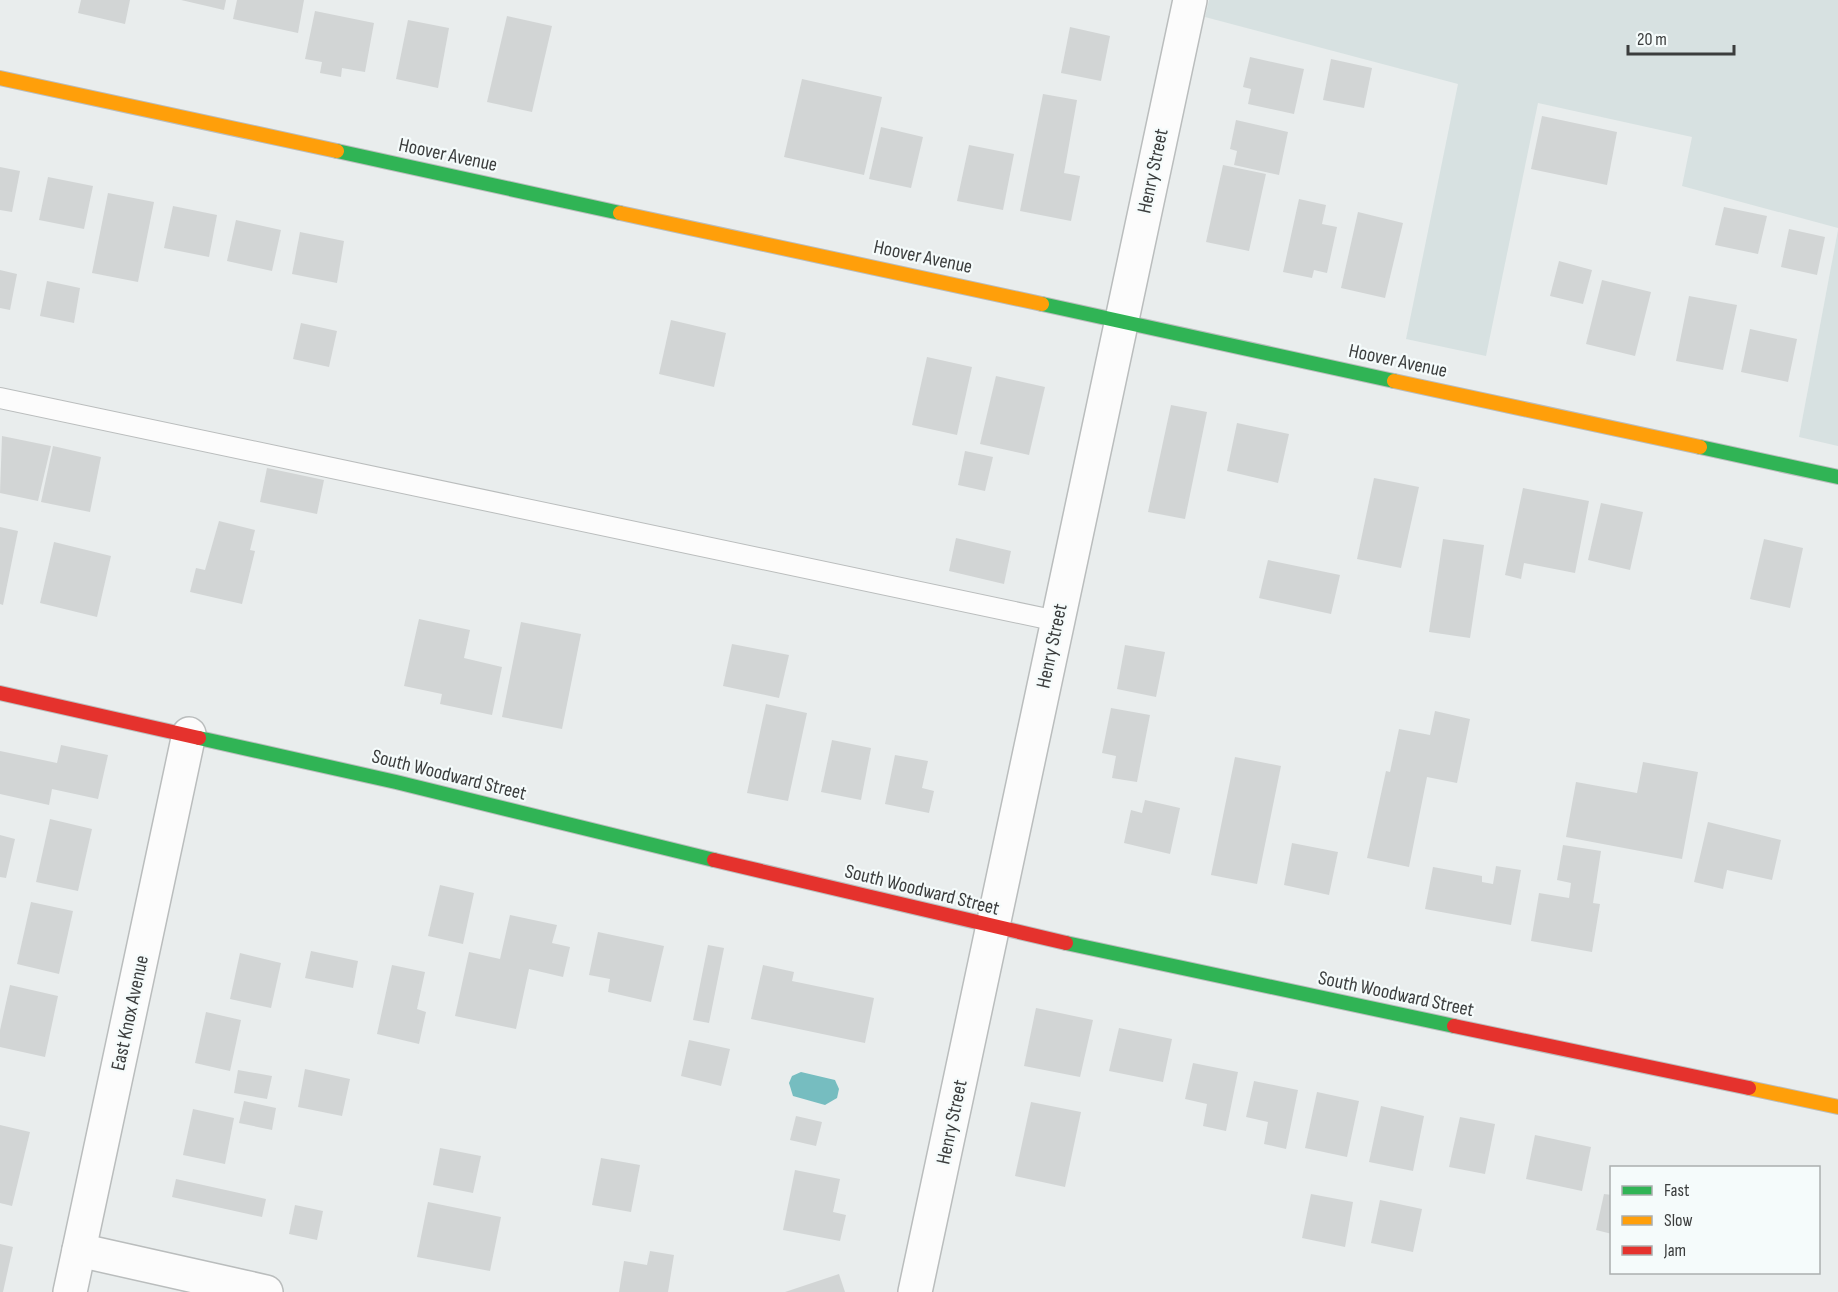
<svg xmlns="http://www.w3.org/2000/svg" width="1838" height="1292" font-family="'Sofia Sans Condensed',sans-serif">
<style>
.built{fill:#d7e1e1}
.water{fill:#76bdc0}
.building{fill:#d2d5d5}
.lines{fill:none;stroke-linecap:round;stroke-linejoin:round}
.lane-casing{stroke:#babdbd;stroke-width:22}
.street-casing{stroke:#babdbd;stroke-width:36}
.fast-casing{stroke:#babdbd;stroke-width:16}
.slow-casing{stroke:#babdbd;stroke-width:16}
.jam-casing{stroke:#babdbd;stroke-width:16}
.lane{stroke:#fcfcfc;stroke-width:20}
.street{stroke:#fcfcfc;stroke-width:33}
.fast{stroke:#30b455;stroke-width:14}
.slow{stroke:#ff9f0a;stroke-width:14}
.jam{stroke:#e5322d;stroke-width:14}
.labels{text-anchor:middle;dominant-baseline:central;stroke-width:4.5;stroke-linejoin:round;paint-order:stroke}
.street-label{font-size:20px;fill:#3b3d3d;stroke:#f5fbfb}
</style>
<rect width="100%" height="100%" fill="#e9eded"/>
<!-- built -->
<g class="built">
<path d="M1209 0H1838V228L1682 186 1692 137 1538 103 1486 356 1406 339 1458 84 1205 17Z"/>
<path d="M1838 230V446L1799 437Z"/>
</g>
<!-- water -->
<path class="water" d="M801 1072 835 1080 839 1089 837 1098 825 1105 793 1096 789 1083 792 1076Z"/>
<!-- building -->
<g class="building">
<path d="M81 0H130L125 24 78 13Z"/>
<path d="M181 0H226L224 10Z"/>
<path d="M237 0H304L298 33 233 19Z"/>
<path d="M315 11 374 23 365 72 342 68 341 77 320 73 322 62 305 59Z"/>
<path d="M507 16 552 26 532 112 487 102Z"/>
<path d="M408 20 449 28 438 88 396 79Z"/>
<path d="M1070 27 1110 36 1101 81 1061 73Z"/>
<path d="M1250 57 1304 69 1294 114 1248 104 1251 89 1243 87Z"/>
<path d="M1331 59 1372 68 1364 108 1323 100Z"/>
<path d="M802 79 882 97 864 175 784 157Z"/>
<path d="M1043 94 1077 100 1064 173 1080 176 1071 221 1020 211Z"/>
<path d="M1542 116 1617 132 1607 185 1531 169Z"/>
<path d="M1236 120 1288 132 1279 175 1234 165 1237 151 1230 149Z"/>
<path d="M881 127 923 137 911 188 869 179Z"/>
<path d="M969 145 1014 154 1003 210 957 201Z"/>
<path d="M1223 165 1266 174 1249 251 1206 242Z"/>
<path d="M0 167 20 171 12 212 0 210Z"/>
<path d="M48 177 93 186 84 229 39 220Z"/>
<path d="M108 193 154 202 138 282 92 273Z"/>
<path d="M1299 199 1326 205 1322 224 1337 227 1327 273 1314 270 1312 278 1283 272Z"/>
<path d="M173 206 217 215 209 257 164 248Z"/>
<path d="M1724 207 1767 216 1758 254 1715 245Z"/>
<path d="M1358 212 1403 223 1385 298 1341 288Z"/>
<path d="M236 220 281 230 272 271 227 261Z"/>
<path d="M1789 229 1825 237 1817 275 1781 267Z"/>
<path d="M300 232 344 241 337 283 292 274Z"/>
<path d="M1559 261 1592 270 1583 304 1550 296Z"/>
<path d="M0 270 17 274 10 310 0 308Z"/>
<path d="M1602 280 1651 292 1635 356 1586 344Z"/>
<path d="M47 281 80 288 74 323 40 316Z"/>
<path d="M1689 296 1737 305 1723 370 1676 361Z"/>
<path d="M671 320 726 333 714 387 659 374Z"/>
<path d="M301 323 337 331 329 367 293 359Z"/>
<path d="M1750 329 1797 339 1788 382 1741 372Z"/>
<path d="M927 357 972 367 957 435 912 425Z"/>
<path d="M996 376 1045 387 1029 455 980 444Z"/>
<path d="M1171 405 1207 412 1185 519 1148 512Z"/>
<path d="M1237 423 1289 434 1278 483 1227 471Z"/>
<path d="M2 436 51 446 38 501 0 493Z"/>
<path d="M53 446 101 457 90 512 41 502Z"/>
<path d="M965 451 993 457 985 491 958 485Z"/>
<path d="M267 468 324 480 317 514 260 502Z"/>
<path d="M1374 478 1419 487 1401 568 1357 559Z"/>
<path d="M1523 488 1589 501 1575 573 1524 563 1521 579 1505 575Z"/>
<path d="M1601 503 1643 512 1630 570 1588 560Z"/>
<path d="M219 521 255 530 250 550 255 551 242 604 190 592 196 568 205 570Z"/>
<path d="M0 527 18 531 3 605 0 604Z"/>
<path d="M956 538 1011 551 1004 584 949 571Z"/>
<path d="M1443 539 1484 545 1470 638 1429 632Z"/>
<path d="M1764 539 1803 548 1790 608 1750 599Z"/>
<path d="M54 542 111 556 97 617 40 603Z"/>
<path d="M1268 560 1340 575 1331 614 1259 598Z"/>
<path d="M419 619 470 630 464 658 502 667 492 715 440 704 442 694 404 686Z"/>
<path d="M521 622 581 634 562 729 502 717Z"/>
<path d="M732 644 789 655 779 698 723 686Z"/>
<path d="M1125 645 1165 652 1156 697 1117 689Z"/>
<path d="M766 704 807 713 788 801 747 793Z"/>
<path d="M1111 708 1150 715 1137 782 1112 778 1116 756 1102 753Z"/>
<path d="M1435 711 1470 719 1457 783 1427 777 1409 867 1367 858 1386 771 1390 772 1399 729 1430 735Z"/>
<path d="M832 740 871 748 861 800 821 792Z"/>
<path d="M61 745 108 755 98 799 52 789 49 805 0 794V751L57 763Z"/>
<path d="M895 755 928 761 922 788 934 791 929 813 885 804Z"/>
<path d="M1235 757 1281 766 1257 884 1211 875Z"/>
<path d="M1643 762 1698 772 1682 859 1566 837 1576 782 1637 793Z"/>
<path d="M1145 800 1180 808 1170 854 1124 843 1131 810 1142 813Z"/>
<path d="M50 819 92 829 78 891 36 882Z"/>
<path d="M1708 822 1781 840 1772 880 1727 870 1723 889 1694 882Z"/>
<path d="M0 835 15 839 6 878 0 877Z"/>
<path d="M1292 843 1338 852 1329 895 1284 885Z"/>
<path d="M1563 845 1601 851 1593 903 1600 904 1592 952 1531 941 1539 893 1569 898 1571 883 1557 880Z"/>
<path d="M1496 866 1521 870 1511 925 1425 909 1433 867 1482 876V882L1493 884Z"/>
<path d="M440 885 474 893 463 944 428 936Z"/>
<path d="M31 902 73 911 59 974 17 964Z"/>
<path d="M510 915 557 925 552 943 570 947 563 977 529 969 516 1029 455 1016 469 952 500 959Z"/>
<path d="M598 932 664 946 651 1002 608 992 610 979 589 975Z"/>
<path d="M708 945 724 948 709 1023 693 1020Z"/>
<path d="M311 951 358 961 353 988 305 978Z"/>
<path d="M240 953 281 963 271 1008 230 999Z"/>
<path d="M392 965 425 972 417 1009 426 1012 419 1044 377 1034Z"/>
<path d="M763 965 794 972 792 981 874 998 865 1043 751 1019Z"/>
<path d="M10 985 58 996 45 1057 0 1047V1030Z"/>
<path d="M1036 1008 1093 1020 1080 1077 1024 1066Z"/>
<path d="M206 1012 241 1020 230 1071 195 1063Z"/>
<path d="M1119 1028 1172 1039 1163 1082 1109 1071Z"/>
<path d="M689 1040 730 1049 721 1086 681 1076Z"/>
<path d="M1193 1063 1238 1072 1226 1131 1203 1126 1207 1104 1185 1099Z"/>
<path d="M305 1069 350 1079 342 1116 298 1107Z"/>
<path d="M238 1070 272 1076 267 1099 234 1093Z"/>
<path d="M1254 1081 1298 1090 1286 1149 1264 1144 1268 1122 1246 1117Z"/>
<path d="M1317 1092 1359 1101 1347 1157 1305 1148Z"/>
<path d="M244 1101 276 1108 272 1130 239 1123Z"/>
<path d="M1031 1102 1081 1112 1065 1187 1015 1176Z"/>
<path d="M1381 1106 1424 1116 1413 1171 1369 1162Z"/>
<path d="M193 1109 234 1118 225 1164 183 1155Z"/>
<path d="M796 1116 822 1122 816 1146 790 1140Z"/>
<path d="M1460 1117 1495 1124 1485 1174 1449 1167Z"/>
<path d="M0 1125 30 1132 12 1206 0 1203Z"/>
<path d="M1535 1135 1591 1147 1582 1191 1526 1179Z"/>
<path d="M440 1148 481 1156 473 1193 433 1185Z"/>
<path d="M601 1158 640 1165 631 1212 592 1205Z"/>
<path d="M795 1170 840 1179 833 1212 846 1215 840 1241 783 1230Z"/>
<path d="M176 1179 266 1199 262 1217 172 1197Z"/>
<path d="M1311 1194 1353 1202 1345 1247 1302 1238Z"/>
<path d="M1604 1194 1612 1195V1234L1596 1230Z"/>
<path d="M1380 1200 1422 1209 1413 1252 1371 1243Z"/>
<path d="M428 1202 501 1217 490 1271 417 1257Z"/>
<path d="M295 1205 323 1211 317 1240 289 1234Z"/>
<path d="M0 1244 13 1247 3 1292H0Z"/>
<path d="M650 1251 674 1255 668 1292H619L624 1261 647 1265Z"/>
<path d="M839 1274 845 1292H785Z"/>
</g>
<g class="lines">
<defs>
<path id="lane" d="M0 398 1057 621"/>
<g id="street">
<path d="M79 1250 266 1292"/>
<path d="M70 1292 189 734"/>
<path d="M915 1292 1190 0"/>
</g>
<g id="fast">
<path d="M337 151 620 213"/>
<path d="M1042 304 1394 381"/>
<path d="M1700 447 1838 477"/>
<path d="M199 738 396 782 714 860"/>
<path d="M1066 943 1454 1026"/>
</g>
<g id="slow">
<path d="M0 78 337 151"/>
<path d="M620 213 1042 304"/>
<path d="M1394 381 1700 447"/>
<path d="M1749 1088 1838 1107"/>
</g>
<g id="jam">
<path d="M0 693 199 738"/>
<path d="M714 860 1066 943"/>
<path d="M1454 1026 1749 1088"/>
</g>
</defs>
<!-- lane casing -->
<use href="#lane" class="lane-casing"/>
<!-- street casing -->
<use href="#street" class="street-casing"/>
<!-- fast casing -->
<use href="#fast" class="fast-casing"/>
<!-- slow casing -->
<use href="#slow" class="slow-casing"/>
<!-- jam casing -->
<use href="#jam" class="jam-casing"/>
<!-- lane -->
<use href="#lane" class="lane"/>
<!-- street -->
<use href="#street" class="street"/>
<!-- fast -->
<use href="#fast" class="fast"/>
<!-- slow -->
<use href="#slow" class="slow"/>
<!-- jam -->
<use href="#jam" class="jam"/>
</g>
<g class="labels">
<!-- street labels -->
<g class="street-label">
<text transform="translate(448 155) rotate(12)">Hoover Avenue</text>
<text transform="translate(1153 171) rotate(-78)">Henry Street</text>
<text transform="translate(923 257) rotate(12)">Hoover Avenue</text>
<text transform="translate(1398 361) rotate(12)">Hoover Avenue</text>
<text transform="translate(1052 646) rotate(-78)">Henry Street</text>
<text transform="translate(449 775) rotate(14)">South Woodward Street</text>
<text transform="translate(922 890) rotate(14)">South Woodward Street</text>
<text transform="translate(1396 994) rotate(12)">South Woodward Street</text>
<text transform="translate(130 1013) rotate(-78)">East Knox Avenue</text>
<text transform="translate(952 1122) rotate(-78)">Henry Street</text>
</g>
</g>
<!-- legend -->
<rect x="1610" y="1166" width="210" height="108" fill="#f5fbfb" stroke="#abafaf" stroke-width="1.5"/>
<rect x="1622" y="1186" width="30" height="9" fill="#30b455" stroke="#abafaf" stroke-width="1.5"/>
<text x="1664" y="1196" font-size="18" fill="#3b3d3d">Fast</text>
<rect x="1622" y="1216" width="30" height="9" fill="#ff9f0a" stroke="#abafaf" stroke-width="1.5"/>
<text x="1664" y="1226" font-size="18" fill="#3b3d3d">Slow</text>
<rect x="1622" y="1246" width="30" height="9" fill="#e5322d" stroke="#abafaf" stroke-width="1.5"/>
<text x="1664" y="1256" font-size="18" fill="#3b3d3d">Jam</text>
<!-- scale -->
<path d="M1628 45v9h106v-9" fill="none" stroke="#3b3d3d" stroke-width="3"/>
<text x="1637" y="45" font-size="18" fill="#3b3d3d" stroke="#f5fbfb" stroke-width="4.5" paint-order="stroke">20 m</text>
</svg>
